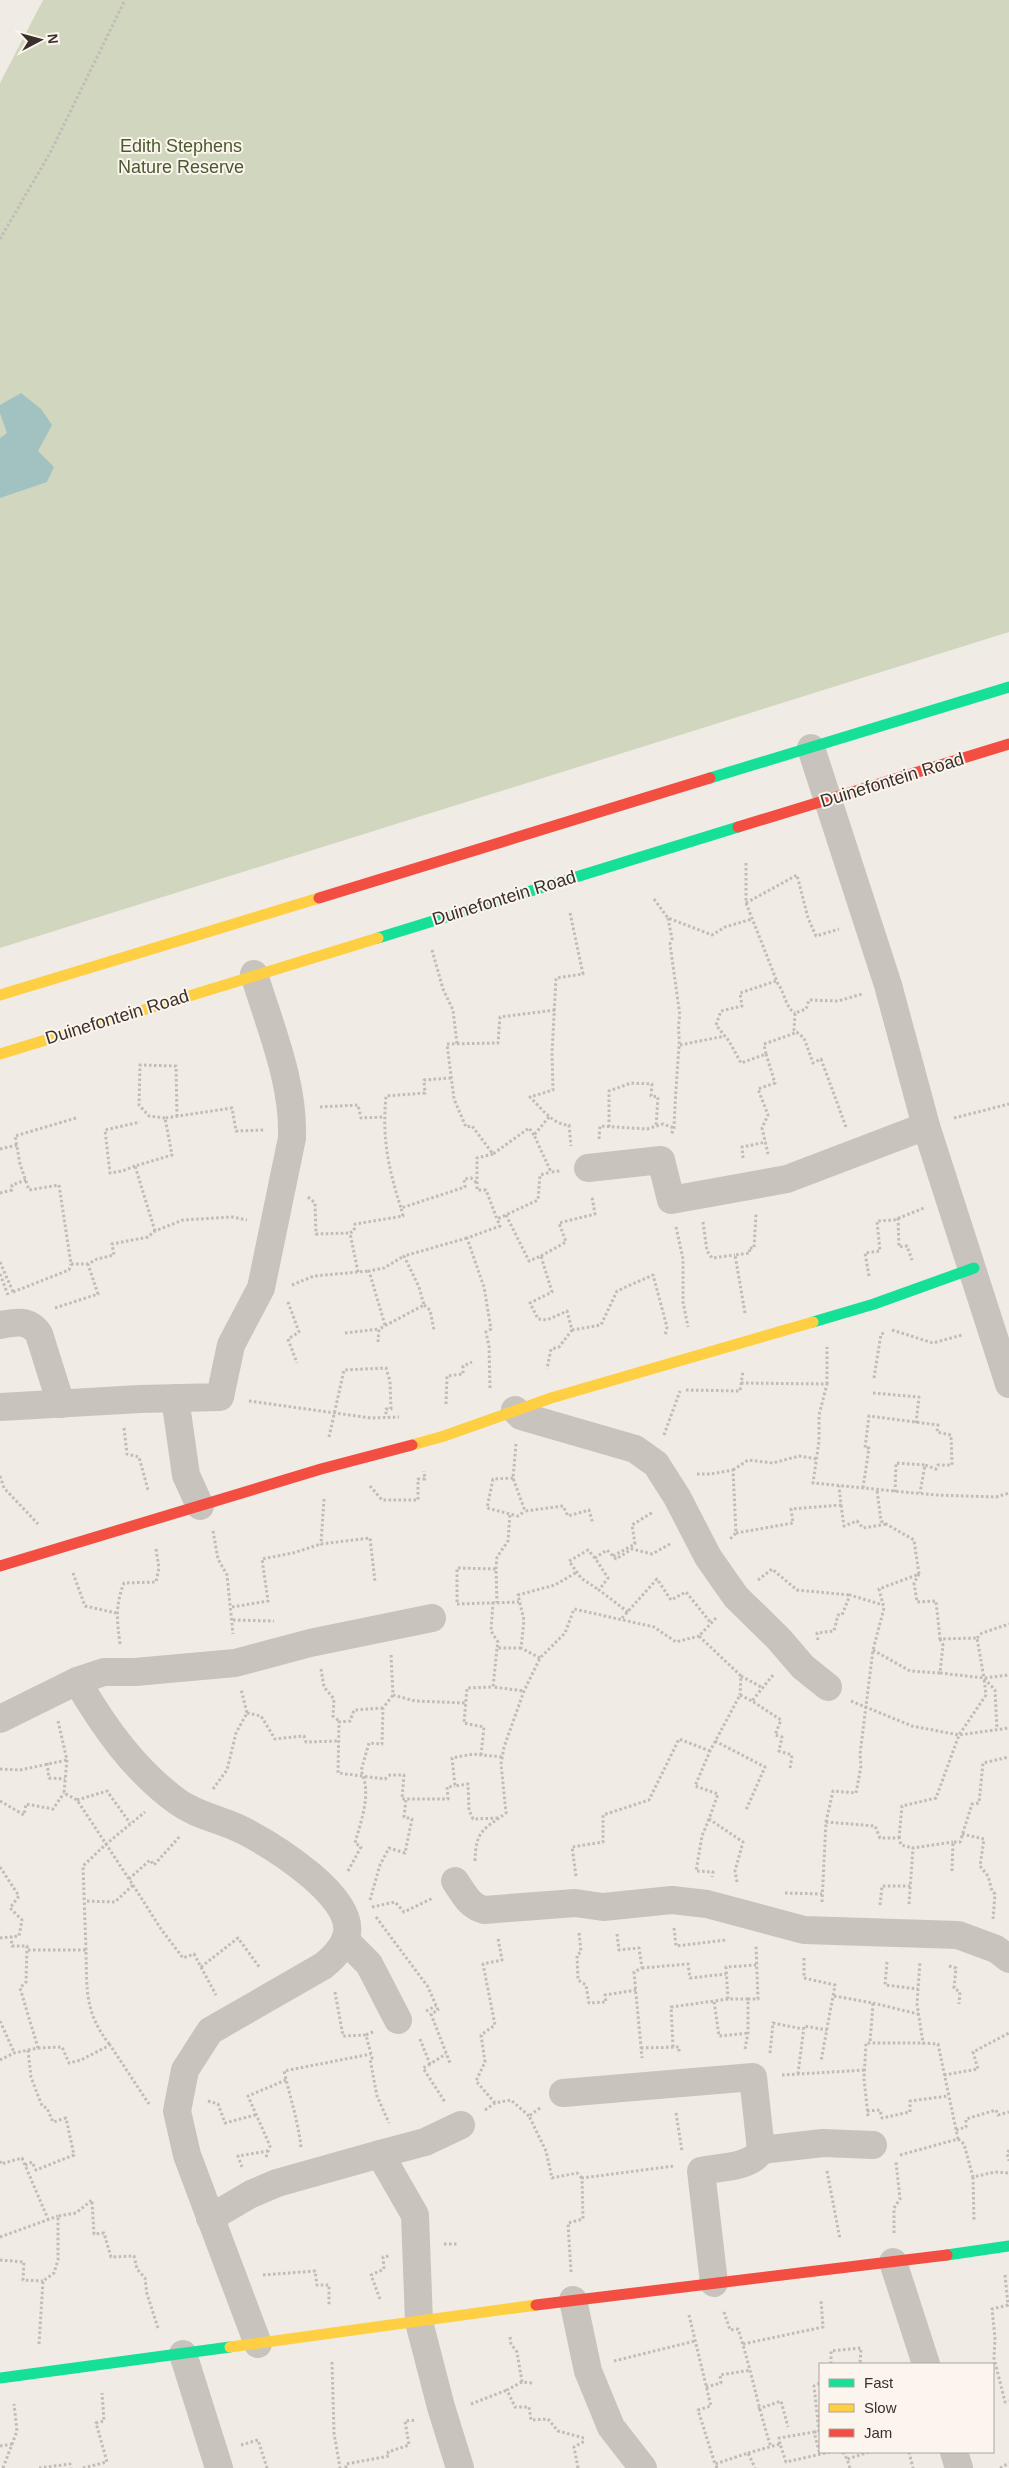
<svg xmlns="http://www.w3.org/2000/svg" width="1009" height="2468" font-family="Arial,sans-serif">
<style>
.green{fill:#d1d6bf}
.water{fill:#a1c2c1}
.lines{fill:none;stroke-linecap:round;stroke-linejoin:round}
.path{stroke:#c2bbb6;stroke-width:3;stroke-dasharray:2.5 2.5;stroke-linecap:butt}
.street{stroke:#c9c3be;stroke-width:28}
.fast{stroke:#16e098;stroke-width:11}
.slow{stroke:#ffcf43;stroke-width:11}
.jam{stroke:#f24e42;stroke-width:11}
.labels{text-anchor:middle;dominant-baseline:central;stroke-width:4;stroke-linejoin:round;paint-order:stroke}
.park-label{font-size:18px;fill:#4a5a2e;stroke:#fbf5ee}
.street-label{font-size:18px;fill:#3b302b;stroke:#fbf5ee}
</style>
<rect width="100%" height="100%" fill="#f0ebe5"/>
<!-- green -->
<path class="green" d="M43 0H1009V632L0 948V83Z"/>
<!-- water -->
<path class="water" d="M21 393 41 409 52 425 38 451 54 467 47 482 0 498V438L7 433 0 413V405Z"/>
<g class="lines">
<!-- path -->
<g class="path">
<path d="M0 239 50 153 125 0"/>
<path d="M746 863V903L778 984C785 993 785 1007 795 1013"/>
<path d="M654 899 668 918 712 935 725 927 752 919"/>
<path d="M746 903 797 875 808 918 816 936 839 929"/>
<path d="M570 913 583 974 556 978 552 1053 553 1090 530 1097C541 1108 553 1125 569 1125L571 1146"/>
<path d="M668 918 672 939 670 944 680 1016C677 1027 680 1036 679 1047 677 1074 675 1101 674 1128L671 1135"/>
<path d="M432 950 443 989 453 1010 457 1044"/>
<path d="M776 981 740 993 742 1006 721 1011 716 1025 729 1041 741 1063 766 1054 764 1044 798 1032"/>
<path d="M680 1045 725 1036"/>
<path d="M766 1054 775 1083 758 1089 768 1115 762 1128 768 1154"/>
<path d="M451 1078 424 1080 425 1093 386 1096C382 1139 388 1167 401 1208L465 1187 464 1179 471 1178 477 1183"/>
<path d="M320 1107 358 1105 361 1118 384 1117"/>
<path d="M549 1117 534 1135 551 1172 560 1171"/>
<path d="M76 1118 15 1136 20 1164 29 1190 59 1185 71 1264H88"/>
<path d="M165 1118 149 1116 139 1105 140 1065 176 1066 177 1116"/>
<path d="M954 1118 1009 1104"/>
<path d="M609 1127V1091L631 1083 652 1084 651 1096 658 1097 656 1127"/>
<path d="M846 1127 821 1059 813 1063 804 1038 794 1030 795 1013 806 1009 809 1000 838 1001 862 994"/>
<path d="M534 1135 529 1128 493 1154 472 1126 466 1127 454 1099 447 1044 498 1043 500 1017 555 1010"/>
<path d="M599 1139 600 1126 647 1129 663 1124 674 1128"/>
<path d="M0 1149 17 1145"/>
<path d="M493 1154 477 1158V1190H486L497 1219 538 1200 540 1175 551 1172"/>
<path d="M743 1158 742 1147 766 1142"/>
<path d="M135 1166 122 1171 110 1173 105 1130 140 1122"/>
<path d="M0 1193 12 1190V1185L26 1180"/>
<path d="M308 1197 315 1203 316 1234 350 1233"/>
<path d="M506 1215 529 1261 541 1256 552 1292 530 1303 538 1319 547 1320 567 1311 572 1330 559 1347 551 1349 547 1369"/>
<path d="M898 1218 899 1247 907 1246 912 1260"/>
<path d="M703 1222 707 1251 712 1258 735 1255"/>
<path d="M676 1227 683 1259V1302L688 1327"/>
<path d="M155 1231 135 1166 172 1155 165 1118 232 1108 236 1131 264 1130"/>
<path d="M541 1256 566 1242 559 1223 595 1214 592 1197"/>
<path d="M0 1262 14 1294"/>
<path d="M358 1272 350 1233 354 1231 355 1224 403 1216 401 1208"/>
<path d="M0 1274 8 1295"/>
<path d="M869 1276 865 1253 880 1251 877 1221 894 1220 924 1208"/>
<path d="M292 1285 314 1276 369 1271"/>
<path d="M13 1292 69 1270 71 1264"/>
<path d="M288 1302 299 1332 288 1339 297 1363"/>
<path d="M424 1305 430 1310 434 1330"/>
<path d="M55 1308 98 1294 88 1264 97 1259 114 1255 112 1244 148 1237 155 1231 183 1220 232 1217 247 1220"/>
<path d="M745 1313 735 1255 750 1253 749 1248H754L756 1214"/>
<path d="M385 1325 369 1271 384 1268 404 1256"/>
<path d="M572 1330 601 1325 617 1291 653 1275 667 1327 665 1336"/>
<path d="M892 1330 933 1343 962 1335"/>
<path d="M345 1333 379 1329"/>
<path d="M378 1342 379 1329 424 1305 419 1287 404 1256 467 1238"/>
<path d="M874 1378 881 1334 884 1333"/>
<path d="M741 1383 827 1384 819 1415V1441L813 1483 935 1495 996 1497 1009 1493"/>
<path d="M827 1384V1347"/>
<path d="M490 1388 489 1346 486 1332 491 1329 484 1287 467 1238 500 1226 497 1219"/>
<path d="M686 1390 740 1391 743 1371"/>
<path d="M873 1393 919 1397 916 1423"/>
<path d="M249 1401 371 1418 399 1417"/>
<path d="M446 1404 447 1376 463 1374V1366L472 1362"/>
<path d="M124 1428 127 1454 139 1457 148 1490"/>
<path d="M664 1435 680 1391"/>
<path d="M329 1437 344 1370 386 1368 390 1381 391 1409H386V1417"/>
<path d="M516 1444 513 1478 525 1511 563 1506 568 1516 589 1510 593 1524"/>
<path d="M733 1470 748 1460 773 1463 799 1456 817 1459"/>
<path d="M697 1474H711L733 1470 736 1533 730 1539"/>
<path d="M0 1476 4 1488 38 1524"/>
<path d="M513 1478 493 1479 487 1508 518 1516 525 1511"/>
<path d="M370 1486 382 1500H418V1479H425L424 1471"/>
<path d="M863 1488 869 1448H865L869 1416 938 1425 937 1432 951 1435 952 1465H938L936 1469 925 1465 920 1493"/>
<path d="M895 1492 896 1463 925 1465"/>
<path d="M324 1499 321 1544 370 1538 375 1582"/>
<path d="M841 1505 844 1526 857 1521 863 1528 887 1524"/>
<path d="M213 1531 218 1559 227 1575 233 1634"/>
<path d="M736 1533 793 1523 791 1509 841 1505 839 1486"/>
<path d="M613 1556 635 1544 632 1525 653 1512"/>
<path d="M595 1558 588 1550 569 1561 581 1578 599 1590"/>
<path d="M496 1569 497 1557 508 1541 510 1514"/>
<path d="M73 1573 85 1606 116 1613"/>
<path d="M919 1574 914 1583 917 1602 936 1601 940 1639 977 1638 984 1678 995 1690 997 1729"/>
<path d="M758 1580 772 1569 797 1590 850 1595"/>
<path d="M457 1602V1568L496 1569 497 1603"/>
<path d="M493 1602 491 1631 498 1642 497 1648"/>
<path d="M457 1604 519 1602"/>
<path d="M232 1607 268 1601 262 1559 293 1553 321 1544"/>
<path d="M628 1612 599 1590 608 1578 595 1558 607 1550 616 1559 632 1549 652 1554 670 1544"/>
<path d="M622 1618 657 1579 671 1600 686 1592 711 1623"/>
<path d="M716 1618 699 1636 741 1676 740 1695"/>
<path d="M233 1620 274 1621"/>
<path d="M977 1638 982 1633 1009 1624"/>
<path d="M940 1639 943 1645 940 1673 984 1678 1009 1675"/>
<path d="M818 1640 817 1633 834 1631 838 1615H842L850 1595 883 1605"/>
<path d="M120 1644C117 1621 115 1605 124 1583L156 1582 159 1568 156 1549"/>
<path d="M521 1648H497L493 1687 524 1691"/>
<path d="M873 1650 910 1671 940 1673"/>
<path d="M391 1655 393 1695 415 1701 466 1703"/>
<path d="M540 1658 521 1648 524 1620 518 1595 555 1585 577 1572"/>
<path d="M321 1669 324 1687 334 1699 333 1716 339 1721"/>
<path d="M773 1675 752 1701 781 1720 775 1735 782 1737 779 1751 792 1755 790 1769"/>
<path d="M741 1676 763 1688"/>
<path d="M851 1701 912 1726 959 1735 1009 1728"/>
<path d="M383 1708 354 1710 350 1721 339 1722 338 1773 385 1779 390 1775H404L402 1799H448L447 1787 455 1786"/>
<path d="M247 1713 261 1716 275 1739 304 1736 306 1742 338 1741"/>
<path d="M58 1721 67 1760 64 1793 77 1800 133 1885 115 1902 85 1901"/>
<path d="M715 1741 765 1767 746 1810"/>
<path d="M481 1755 484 1727 464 1723 467 1688 493 1687"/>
<path d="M47 1763 49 1778 65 1779"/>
<path d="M0 1769 20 1770 67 1760"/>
<path d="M213 1789 227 1770 236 1733 247 1713 241 1689"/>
<path d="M77 1800 107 1791 130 1823"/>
<path d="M0 1801 24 1815 26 1804 53 1809 64 1793"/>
<path d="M498 1818 473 1819 469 1810 468 1784 455 1786 452 1758 473 1754 503 1757"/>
<path d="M709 1819 702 1836 696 1871 713 1872 712 1877"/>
<path d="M826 1822 833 1791 856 1793 861 1766 860 1754 873 1650 884 1608 879 1589 919 1574 914 1540 881 1521 877 1490"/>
<path d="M962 1834 984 1839 980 1866 988 1876 992 1891 995 1894 993 1919"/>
<path d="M899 1838 902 1806 936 1798 959 1735 986 1695 984 1678"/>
<path d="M475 1861C476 1830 483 1830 506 1813L501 1764 504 1747 524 1691 540 1658 565 1633 574 1609 654 1627 676 1642 699 1636"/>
<path d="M0 1867 19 1896 10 1908 22 1920 19 1936 11 1937"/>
<path d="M348 1871 361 1847 355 1843C361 1821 372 1793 361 1771L369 1743 382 1744 383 1708 393 1695"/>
<path d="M952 1871 953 1842H960L972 1804 979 1803 983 1763 1009 1757"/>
<path d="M576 1876 572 1847 603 1842V1815L649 1800 679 1739 710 1751"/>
<path d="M129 1879 150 1860 154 1865 181 1835"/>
<path d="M737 1882 735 1871 743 1842 709 1819 718 1794 695 1786 710 1751 740 1695 752 1701"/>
<path d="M133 1885 161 1929 183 1958 194 1954 216 1995"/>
<path d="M785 1893 822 1894"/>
<path d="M370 1900 380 1865 389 1848 405 1853 412 1819 404 1817 406 1799"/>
<path d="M822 1902 826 1822 875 1826 880 1838H899L901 1845 913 1848"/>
<path d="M909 1904 913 1848 953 1842"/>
<path d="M880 1905 882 1886H910"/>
<path d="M372 1907 395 1902 404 1912 433 1898"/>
<path d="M376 1917 428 1987 438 2010 431 2014 450 2063"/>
<path d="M674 1928 676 1946 726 1940"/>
<path d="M579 1933 581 1952 577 1955 578 1980 586 1985 589 2003 606 2002 605 1995 636 1990"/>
<path d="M617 1934 619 1950 639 1948 642 1968 634 1972 642 2058"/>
<path d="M0 1938 11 1937 12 1946H27L26 1982 20 1988 38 2048 14 2053 0 2060"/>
<path d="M28 1950H86C87 1989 84 2012 110 2045"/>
<path d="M86 1950 83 1866 105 1845 145 1812"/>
<path d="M804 1958V1978L835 1985 821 2061"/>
<path d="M887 1962 885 1985 918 1989"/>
<path d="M949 1966 956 1968 954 1988 960 1992 959 2004"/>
<path d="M201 1967 238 1938 260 1968"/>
<path d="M642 1968 688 1964 690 1978 726 1974"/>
<path d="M335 1992 343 2036 366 2035"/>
<path d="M834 1996 873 2003 870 2043"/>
<path d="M728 1999 714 2001 719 2036 748 2033"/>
<path d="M748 1999H728L726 1967 756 1965"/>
<path d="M873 2003 918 2014"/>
<path d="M426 2011 436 2006"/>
<path d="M0 2021 14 2052"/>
<path d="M373 2032 366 2035 372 2058 370 2059 377 2096 389 2123"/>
<path d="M420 2039 430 2064 446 2054"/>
<path d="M673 2047 671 2007 714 2001"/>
<path d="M38 2048 62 2047 69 2063 81 2060 110 2045 149 2104"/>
<path d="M641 2048 679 2047V2054"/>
<path d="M745 2049 748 2033V1999H758L756 1946"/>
<path d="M770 2053 773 2023 803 2029"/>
<path d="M430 2064 423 2068 445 2102"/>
<path d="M798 2074 804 2026 827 2030"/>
<path d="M782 2075 865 2070"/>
<path d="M944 2075 978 2069 973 2052 1009 2033"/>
<path d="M208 2101 218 2104 225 2123 255 2115"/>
<path d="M495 2103 476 2081 485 2062 481 2035 495 2025 483 1964 502 1960 498 1938"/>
<path d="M540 2108 529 2116 546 2151 552 2178 577 2173 582 2178"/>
<path d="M485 2110 495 2103 511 2100 529 2116"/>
<path d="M867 2111 880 2110 882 2118 910 2112V2101L948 2096"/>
<path d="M676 2113 682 2151"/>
<path d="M868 2116 864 2079 866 2043H923"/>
<path d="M956 2130 966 2127V2119L996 2110 998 2115 1009 2112"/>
<path d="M958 2139 964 2144 973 2177 995 2172 1009 2173"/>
<path d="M301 2147C298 2121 290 2097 284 2071L371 2054"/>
<path d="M1009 2150 1007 2153 1009 2161"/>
<path d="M900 2155 958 2139 938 2044 923 2043 917 2004 920 1961"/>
<path d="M266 2157 270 2146 248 2096 286 2080"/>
<path d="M0 2161 1 2164 22 2158 48 2219"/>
<path d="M25 2165 32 2162 36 2170 74 2155 66 2118 53 2122 47 2108 42 2106 31 2077 28 2050"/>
<path d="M242 2167 238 2156 268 2151"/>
<path d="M827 2171 840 2239"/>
<path d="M973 2177 974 2221"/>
<path d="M894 2233V2208L900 2199 896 2162"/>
<path d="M0 2237 58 2216"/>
<path d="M444 2244H457"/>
<path d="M0 2260 24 2262 23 2280 43 2281"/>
<path d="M571 2272 568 2223 583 2219 582 2178 674 2166"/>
<path d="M263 2275 315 2271 317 2285H329V2306"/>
<path d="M1005 2275 1008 2305 992 2309 995 2338 994 2358 1005 2402 1009 2401"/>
<path d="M380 2299 371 2275 384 2269 383 2257 389 2256"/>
<path d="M724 2312 730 2330 738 2329C751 2368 758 2408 771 2447"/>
<path d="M689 2315 711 2406 698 2410 715 2464"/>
<path d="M510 2337 511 2344 517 2352 522 2382 532 2383"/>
<path d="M39 2344 43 2281 54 2273 58 2260V2216L76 2213 92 2200 94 2234 104 2233 111 2257 134 2256 137 2269 145 2278 147 2294 158 2328"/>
<path d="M743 2344 823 2327 821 2300"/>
<path d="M614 2361 695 2341"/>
<path d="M332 2362 334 2433 340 2468"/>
<path d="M831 2364V2351L861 2348 860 2364"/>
<path d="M522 2382 507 2390 515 2407H529L531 2420 548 2419 558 2431 584 2438"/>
<path d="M706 2387 721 2383 720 2375 751 2370"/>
<path d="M471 2404 507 2390"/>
<path d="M758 2409 781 2401 788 2427"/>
<path d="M814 2432H819L814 2386 820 2383"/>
<path d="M780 2444 779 2438 814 2432 820 2454"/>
<path d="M241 2445 258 2440 267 2468"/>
<path d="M0 2446 12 2444"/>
<path d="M843 2452 847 2459"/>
<path d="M909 2452 913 2468"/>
<path d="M748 2453 780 2444 786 2462 830 2452"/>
<path d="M3 2468 17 2431 14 2404"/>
<path d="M39 2468 70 2464 71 2468"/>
<path d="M83 2468 107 2462 96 2423 104 2421 102 2393"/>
<path d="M346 2468V2464L389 2456 388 2452 409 2445 405 2421 416 2420"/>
<path d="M578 2468 574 2447 585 2441"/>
<path d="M717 2468 715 2464 748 2453 755 2468"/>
<path d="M850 2468 847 2459 869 2452"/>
<path d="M1000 2468 1009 2463"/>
</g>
<!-- street -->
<g class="street">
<path d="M811 748 888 985 926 1126 1009 1384"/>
<path d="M588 1168 661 1160 671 1200 787 1179 926 1126"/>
<path d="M0 1325C16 1322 29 1319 39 1334L61 1404"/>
<path d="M175 1398 186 1475 200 1506"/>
<path d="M0 1407 140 1399 220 1397 231 1345 261 1288 292 1138C294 1082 270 1027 254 974"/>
<path d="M515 1410 521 1416 635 1449 656 1464 677 1497 708 1557 736 1597 778 1638 803 1667 828 1687"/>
<path d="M77 1681C104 1727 134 1770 178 1802 199 1817 226 1820 248 1833 276 1848 353 1896 347 1933 345 1946 333 1958 323 1966L210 2031 185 2070 177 2111 187 2155 258 2344"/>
<path d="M0 1719 77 1681 104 1672H135L235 1663 310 1643 432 1618"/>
<path d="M455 1881C464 1894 469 1906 484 1910L575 1903 603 1907 672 1900 707 1904 804 1930 958 1935 996 1949 1009 1959"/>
<path d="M345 1940 369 1964 398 2020"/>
<path d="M563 2093 753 2077 761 2150C752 2168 719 2167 701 2171L714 2283"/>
<path d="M761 2150 823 2143 873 2145"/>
<path d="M210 2218 251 2194 277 2183 380 2154"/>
<path d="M893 2262 926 2364"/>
<path d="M573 2300 588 2371 611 2427 643 2468"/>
<path d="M183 2354 219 2468"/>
<path d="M954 2452 959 2468"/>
<path d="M460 2468 441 2407 419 2322 415 2215 380 2154 425 2142 461 2125"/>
</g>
<!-- fast -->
<g class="fast">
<path d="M710 778 1009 687"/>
<path d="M378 938 738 827"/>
<path d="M813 1322 874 1304 974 1268"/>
<path d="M947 2255 1009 2246"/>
<path d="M0 2378 230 2347"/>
</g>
<!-- slow -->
<g class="slow">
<path d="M0 995 319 898"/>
<path d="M0 1054 378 938"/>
<path d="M412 1445 444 1436 551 1398 813 1322"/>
<path d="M230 2347 536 2305"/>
</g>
<!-- jam -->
<g class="jam">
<path d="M738 827 1009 744"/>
<path d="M319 898 710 778"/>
<path d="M0 1566 321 1469 412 1445"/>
<path d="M536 2305 947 2255"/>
</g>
</g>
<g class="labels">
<!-- park labels -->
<g class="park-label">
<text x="181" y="146">Edith Stephens<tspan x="181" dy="21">Nature Reserve</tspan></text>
</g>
<!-- street labels -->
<g class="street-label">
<text transform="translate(892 780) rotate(-17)">Duinefontein Road</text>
<text transform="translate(504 898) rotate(-17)">Duinefontein Road</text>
<text transform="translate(117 1017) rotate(-17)">Duinefontein Road</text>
</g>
</g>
<!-- legend -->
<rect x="819" y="2363" width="175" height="90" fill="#fbf5ee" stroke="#aea6a0"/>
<rect x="829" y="2379" width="25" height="8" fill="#16e098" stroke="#aea6a0"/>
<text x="864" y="2388" font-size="15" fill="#3b302b">Fast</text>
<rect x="829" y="2404" width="25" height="8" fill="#ffcf43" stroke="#aea6a0"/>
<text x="864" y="2413" font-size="15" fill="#3b302b">Slow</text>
<rect x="829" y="2429" width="25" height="8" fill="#f24e42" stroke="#aea6a0"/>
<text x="864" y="2438" font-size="15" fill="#3b302b">Jam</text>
<!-- north arrow -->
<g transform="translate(40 40) rotate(84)" stroke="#fbf5ee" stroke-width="4" paint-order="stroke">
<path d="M0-4L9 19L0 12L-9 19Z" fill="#3b302b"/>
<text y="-8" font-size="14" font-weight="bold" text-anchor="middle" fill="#3b302b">N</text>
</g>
</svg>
